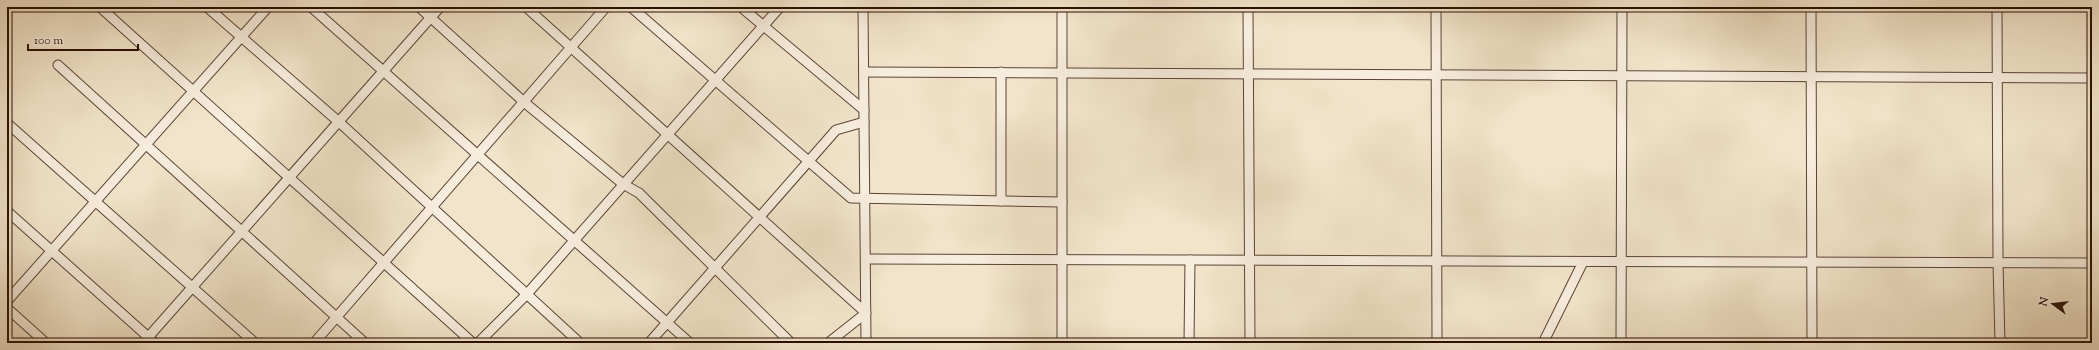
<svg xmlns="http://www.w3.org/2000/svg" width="2099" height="350" font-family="'Sorts Mill Goudy',serif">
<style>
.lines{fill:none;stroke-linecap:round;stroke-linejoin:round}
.minor-casing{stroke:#5b4436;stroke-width:11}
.minor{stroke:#f7eddd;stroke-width:9}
</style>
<rect width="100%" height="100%" fill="#f2e4ca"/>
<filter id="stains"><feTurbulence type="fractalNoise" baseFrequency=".005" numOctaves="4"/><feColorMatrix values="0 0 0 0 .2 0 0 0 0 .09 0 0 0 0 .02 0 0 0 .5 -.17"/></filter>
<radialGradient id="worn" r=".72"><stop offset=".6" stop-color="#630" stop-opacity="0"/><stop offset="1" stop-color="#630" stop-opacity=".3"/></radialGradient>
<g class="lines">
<defs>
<g id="minor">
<path d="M207 7 339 122 580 343"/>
<path d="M311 7 690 343"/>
<path d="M419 7 524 102 623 184 639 193 791 343"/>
<path d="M526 7 866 313 828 343"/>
<path d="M631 7 851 198 1062 202"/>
<path d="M741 7 864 110"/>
<path d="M863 7 866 343"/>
<path d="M1062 7V343"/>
<path d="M1248 7 1250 343"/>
<path d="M1436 7 1437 343"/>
<path d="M1811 7 1812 343"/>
<path d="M1997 7 1998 263 2000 343"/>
<path d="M101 8 473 343"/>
<path d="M58 65 365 343"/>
<path d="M864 72 2092 78"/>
<path d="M1001 72V201"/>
<path d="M7 123 255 343"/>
<path d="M7 211 155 343"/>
<path d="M866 259 2092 263"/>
<path d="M7 301 268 7"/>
<path d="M7 308 46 343"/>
<path d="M143 343 440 7"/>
<path d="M314 343 606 7"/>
<path d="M478 343 527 294 780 7"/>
<path d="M649 343 836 130 864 122"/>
<path d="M1189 343 1190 260"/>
<path d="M1543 343 1583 262"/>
<path d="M1621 343 1622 7"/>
</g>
</defs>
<!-- minor casing -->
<use href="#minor" class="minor-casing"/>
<!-- minor -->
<use href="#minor" class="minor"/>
</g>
<!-- margin -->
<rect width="2099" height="350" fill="none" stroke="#f2e4ca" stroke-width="24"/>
<rect x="8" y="8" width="2083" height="334" fill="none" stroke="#290f04" stroke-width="2"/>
<rect x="12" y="12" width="2075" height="326" fill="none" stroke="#290f04"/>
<!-- north arrow -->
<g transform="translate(2053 304) rotate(285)" stroke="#f7eddd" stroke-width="3" paint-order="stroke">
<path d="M0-3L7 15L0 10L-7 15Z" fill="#290f04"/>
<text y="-6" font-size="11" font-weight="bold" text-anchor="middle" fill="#290f04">N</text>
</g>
<!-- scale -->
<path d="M28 44v6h110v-6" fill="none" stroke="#290f04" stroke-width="2"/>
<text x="34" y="44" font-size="12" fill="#290f04" stroke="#f7eddd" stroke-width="3" paint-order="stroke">100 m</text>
<rect width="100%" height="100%" filter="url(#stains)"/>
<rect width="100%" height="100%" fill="url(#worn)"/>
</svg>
